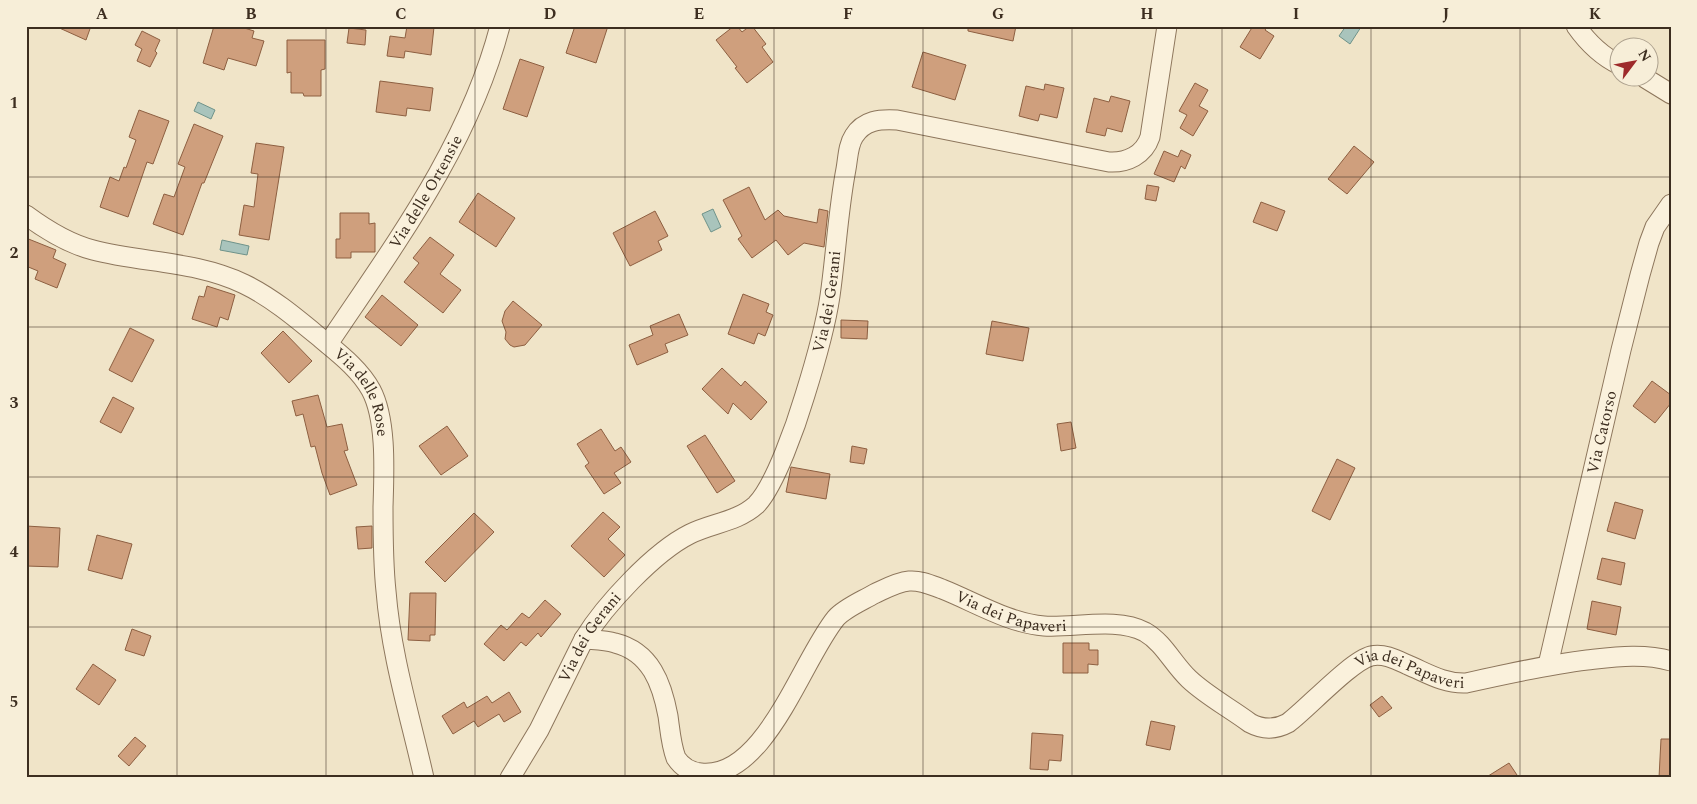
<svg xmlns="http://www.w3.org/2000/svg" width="1697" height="804" font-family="Spectral,serif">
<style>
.water{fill:#a9c4bc;stroke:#6f938a}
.building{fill:#cf9f7d;stroke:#8d5f41}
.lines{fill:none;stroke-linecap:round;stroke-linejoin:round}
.minor-casing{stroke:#8d765c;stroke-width:21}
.minor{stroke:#faf1dc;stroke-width:19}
.grid{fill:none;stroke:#3d2e20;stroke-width:1;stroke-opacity:0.55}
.labels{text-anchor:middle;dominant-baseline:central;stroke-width:4;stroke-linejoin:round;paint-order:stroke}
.street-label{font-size:16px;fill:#3d2e20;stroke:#f7eed8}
.neatline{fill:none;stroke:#3d2e20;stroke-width:2}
.grid-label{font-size:16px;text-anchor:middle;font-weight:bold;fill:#3d2e20}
</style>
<rect width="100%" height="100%" fill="#f0e4c8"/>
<!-- water -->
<g class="water">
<path d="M1346 26 1361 27 1350 44 1339 36Z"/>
<path d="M198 102 215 110 211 119 194 111Z"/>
<path d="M713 209 721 227 711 232 702 214Z"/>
<path d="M222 240 249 246 247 255 220 250Z"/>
</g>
<!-- building -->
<g class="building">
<path d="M55 26H91L86 40Z"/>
<path d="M214 26H238L254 31 252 38 264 41 256 66 228 58 224 70 203 63Z"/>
<path d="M407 26 434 27 431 55 405 51 404 58 387 56 390 36 405 38Z"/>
<path d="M575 26H608L596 63 566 53Z"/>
<path d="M734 26H737L742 32 750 26H752L766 44 762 47 773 62 747 83 735 68 737 67 716 40Z"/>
<path d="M968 26H1016L1013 41 968 31Z"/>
<path d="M1253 26H1268L1265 30 1274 36 1260 59 1240 47Z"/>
<path d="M349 28 366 30 365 45 347 43Z"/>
<path d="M142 31 160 40 155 51 157 53 150 67 137 61 142 49 135 45Z"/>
<path d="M287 40H325V69L321 70V96H304L303 93H291V72L287 73Z"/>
<path d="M923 52 966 65 955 100 912 87Z"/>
<path d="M520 59 544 67 527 117 503 109Z"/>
<path d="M380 81 433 88 430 111 407 108 406 116 376 112Z"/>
<path d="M1195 83 1208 90 1199 106 1208 111 1193 136 1180 128 1187 115 1179 111Z"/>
<path d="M1045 84 1064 88 1057 118 1040 114 1038 121 1019 116 1026 86 1044 90Z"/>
<path d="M1111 96 1130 101 1122 132 1107 128 1105 136 1086 132 1094 98 1109 102Z"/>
<path d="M139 110 169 121 153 164 147 162 128 217 100 207 110 177 119 181 124 167 126 168 136 140 129 137Z"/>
<path d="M194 124 223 136 204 183H202L183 235 153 224 164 194 174 197 185 167 178 164Z"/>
<path d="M256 143 284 147 269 240 239 235 244 205 254 207 258 174 251 173Z"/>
<path d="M1354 146 1374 162 1347 194 1328 179Z"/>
<path d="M1181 150 1191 155 1185 169 1181 166 1174 182 1154 174 1164 151 1178 157Z"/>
<path d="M1147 185 1159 187 1156 201 1145 199Z"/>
<path d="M749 187 765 220 778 210 784 216 817 223 819 209 828 211 824 247 804 243 788 255 776 240 752 258 738 239 742 236 723 200Z"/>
<path d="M478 193 515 218 496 247 459 222Z"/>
<path d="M1261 202 1285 211 1277 231 1253 222Z"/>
<path d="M655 211 668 236 658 241 662 250 630 266 613 233Z"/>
<path d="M340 213H369V224L375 223V252H351V258H336V239H340Z"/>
<path d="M430 237 454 255 440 274 461 290 443 313 404 282 419 263 413 258Z"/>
<path d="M26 238 56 250 53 258 66 264 57 288 35 279 38 271 26 266Z"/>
<path d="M207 286 235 295 228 320 220 317 217 327 192 319 199 296 204 297Z"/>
<path d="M743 294 769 304 766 312 773 315 765 336 758 333 754 344 728 334Z"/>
<path d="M382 295 418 325 401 346 365 317Z"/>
<path d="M513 301 542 325 525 345 514 347 510 345 505 339 506 332 502 321 505 311Z"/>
<path d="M679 314 688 335 665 344 668 352 637 365 629 345 653 335 650 326Z"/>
<path d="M841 320 868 321 867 339 841 338Z"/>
<path d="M992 321 1029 328 1023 361 986 354Z"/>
<path d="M130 328 154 340 132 382 109 370Z"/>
<path d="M283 331 312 361 289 383 261 353Z"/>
<path d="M722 368 741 386 745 381 767 402 751 420 733 403 728 414 702 389Z"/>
<path d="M1652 381 1671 395V403L1655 423 1633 406Z"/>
<path d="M318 395 327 427 342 424 348 450 344 451 357 485 330 495 322 473 315 446 311 447 303 414 296 416 292 401Z"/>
<path d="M113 397 134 408 121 433 100 422Z"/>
<path d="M1071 422 1076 448 1061 451 1057 424Z"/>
<path d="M447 426 468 456 441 475 419 446Z"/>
<path d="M601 429 615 451 621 447 631 462 614 473 621 483 604 494 585 466 589 463 577 444Z"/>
<path d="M705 435 735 481 717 493 687 446Z"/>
<path d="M852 446 867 449 864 464 850 462Z"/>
<path d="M1337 459 1355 468 1330 520 1312 511Z"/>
<path d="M791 467 830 474 826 499 786 492Z"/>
<path d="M1615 502 1643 510 1635 539 1607 531Z"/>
<path d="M603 512 620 527 608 539 625 555 604 577 571 546Z"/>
<path d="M474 513 494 532 445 582 425 562Z"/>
<path d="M26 526 60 528 58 567 26 566Z"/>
<path d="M372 526V548L358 549 356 527Z"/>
<path d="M97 535 132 544 122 579 88 570Z"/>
<path d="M1602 558 1625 563 1621 585 1597 579Z"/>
<path d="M410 593H436L435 635H430V641L408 640Z"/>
<path d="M545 600 561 614 541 637 538 633 526 646 521 642 504 661 484 644 501 625 507 630 522 613 529 618Z"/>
<path d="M1592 601 1621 607 1616 635 1587 629Z"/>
<path d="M132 629 151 636 144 656 125 650Z"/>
<path d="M1063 643H1089V650H1098V665L1088 664V673H1063Z"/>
<path d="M93 664 116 680 99 705 76 689Z"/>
<path d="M509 692 521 712 504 722 499 714 478 727 474 721 453 734 442 716 464 702 467 708 487 696 492 703Z"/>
<path d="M1382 696 1392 708 1379 717 1370 705Z"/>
<path d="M1151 721 1175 726 1170 750 1146 745Z"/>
<path d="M1032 733 1063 735 1061 761 1049 760 1048 770 1030 769Z"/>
<path d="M135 737 146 746 129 766 118 756Z"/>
<path d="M1661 739H1671V778H1659Z"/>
<path d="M1509 763 1519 778H1485Z"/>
</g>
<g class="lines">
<defs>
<g id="minor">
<path d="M1576 26C1588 43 1601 56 1620 65"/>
<path d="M1645 78 1671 94"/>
<path id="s1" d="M26 215C45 229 69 244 93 250 143 263 196 261 244 284 271 297 295 317 318 336 337 352 359 368 371 390 387 420 384 473 383 507 383 535 383 563 386 591 391 655 410 716 424 778"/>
<path id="s2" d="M328 344C395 244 469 145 500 26"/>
<path id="s3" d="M584 639C594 640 605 640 615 643 651 652 662 684 668 716 670 730 671 745 676 758 682 767 690 772 701 773 765 780 802 659 836 618 845 608 862 601 874 594 885 589 897 582 909 581 921 580 931 585 942 589 975 602 1008 623 1044 626 1075 628 1117 617 1145 632 1164 643 1173 664 1189 679 1207 696 1230 708 1250 723 1263 730 1275 730 1288 723 1308 708 1351 661 1371 656 1384 653 1397 660 1408 665 1427 673 1444 684 1466 683 1506 674 1546 665 1587 660 1615 657 1643 653 1671 661"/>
<path id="s4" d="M1548 665 1621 350 1640 275 1649 243 1655 227 1671 204"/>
<path id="s5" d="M510 778 539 730 584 639C605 605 654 552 690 534 712 523 737 522 756 505 775 486 797 422 805 395 815 363 825 330 830 296 836 254 838 211 846 169 848 158 848 145 854 136 864 120 880 119 897 120L1109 162C1127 163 1144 155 1150 137L1167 26"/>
</g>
</defs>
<!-- minor casing -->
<use href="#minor" class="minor-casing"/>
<!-- minor -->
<use href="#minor" class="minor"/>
</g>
<!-- grid -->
<path class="grid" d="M177 26V778M326 26V778M475 26V778M625 26V778M774 26V778M923 26V778M1072 26V778M1222 26V778M1371 26V778M1520 26V778M26 177H1671M26 327H1671M26 477H1671M26 627H1671"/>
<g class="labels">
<!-- street labels -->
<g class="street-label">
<text stroke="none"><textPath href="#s2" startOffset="181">Via delle Ortensie</textPath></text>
<text stroke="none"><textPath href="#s5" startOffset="598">Via dei Gerani</textPath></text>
<text stroke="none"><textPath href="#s1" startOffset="396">Via delle Rose</textPath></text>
<text stroke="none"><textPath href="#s4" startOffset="239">Via Catorso</textPath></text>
<text stroke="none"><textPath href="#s3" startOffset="606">Via dei Papaveri</textPath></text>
<text stroke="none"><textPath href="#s5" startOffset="162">Via dei Gerani</textPath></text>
<text stroke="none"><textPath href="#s3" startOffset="1071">Via dei Papaveri</textPath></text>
</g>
</g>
<!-- border -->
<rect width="1697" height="804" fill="none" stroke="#f7eed8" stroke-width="55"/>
<!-- north arrow -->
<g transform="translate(1634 62) rotate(58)"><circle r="24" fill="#f7eed8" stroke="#ada18e"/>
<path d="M0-4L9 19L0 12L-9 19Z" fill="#9e2a2b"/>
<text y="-8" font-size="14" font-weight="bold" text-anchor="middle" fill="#3d2e20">N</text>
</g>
<rect x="28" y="28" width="1642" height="748" class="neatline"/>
<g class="grid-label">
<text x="102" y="19">A</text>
<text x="251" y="19">B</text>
<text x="401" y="19">C</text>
<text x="550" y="19">D</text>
<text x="699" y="19">E</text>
<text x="848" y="19">F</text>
<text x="998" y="19">G</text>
<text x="1147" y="19">H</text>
<text x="1296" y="19">I</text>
<text x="1446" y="19">J</text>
<text x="1595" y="19">K</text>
<text x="14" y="108">1</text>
<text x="14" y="258">2</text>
<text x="14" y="408">3</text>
<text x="14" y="557">4</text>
<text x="14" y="707">5</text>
</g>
</svg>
